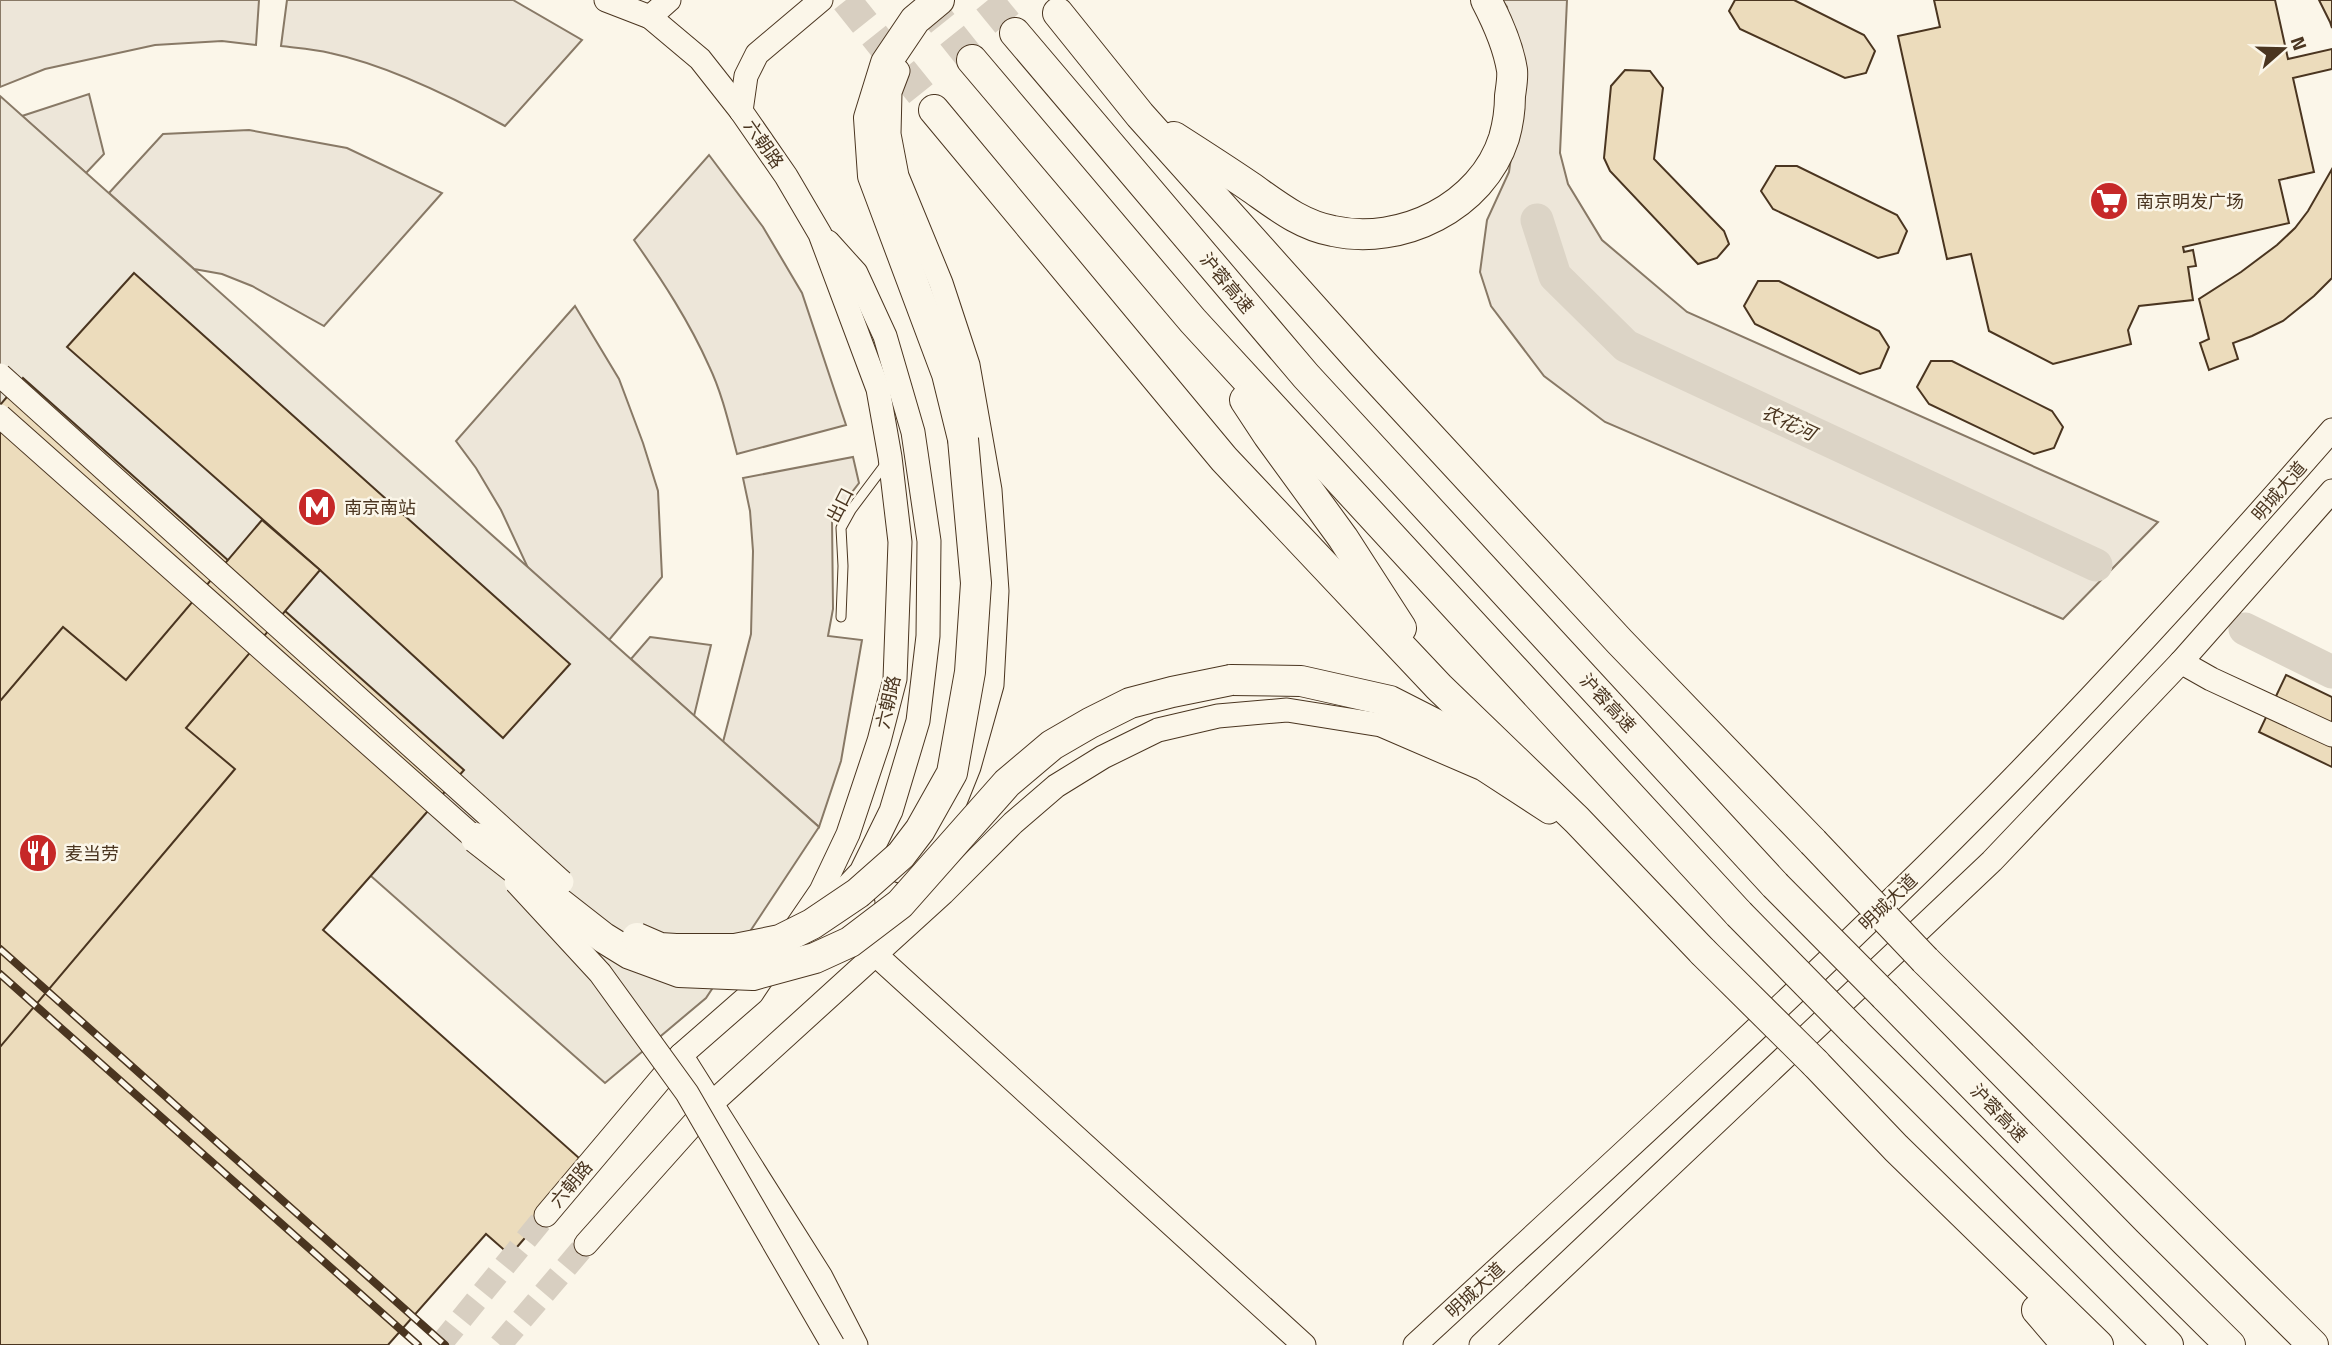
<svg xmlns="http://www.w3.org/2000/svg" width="2332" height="1345" font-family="'Titillium Web','Noto Sans SC',sans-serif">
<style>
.green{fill:#ede6d9;stroke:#887966;stroke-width:2}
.parking{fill:#ede7d9;stroke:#887966;stroke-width:2}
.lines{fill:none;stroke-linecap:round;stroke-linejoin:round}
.river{stroke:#dcd4c6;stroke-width:33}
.building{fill:#ecdcbc;stroke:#4a3520;stroke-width:2}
.secondary-tunnel{stroke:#d8cfc1;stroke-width:23;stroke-dasharray:23 11;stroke-linecap:butt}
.highway-tunnel{stroke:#d8cfc1;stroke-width:30;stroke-dasharray:30 15;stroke-linecap:butt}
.lane-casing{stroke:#4a3520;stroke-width:11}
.secondary-casing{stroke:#4a3520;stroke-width:25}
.highway-casing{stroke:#4a3520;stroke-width:32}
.lane{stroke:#fbf6e9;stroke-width:9}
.secondary{stroke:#fbf6e9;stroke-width:23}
.highway{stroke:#fbf6e9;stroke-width:30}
.rail-casing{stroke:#4a3520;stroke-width:8}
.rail{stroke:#fbf6e9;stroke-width:5;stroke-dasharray:16;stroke-linecap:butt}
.secondary-bridge-casing{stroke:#4a3520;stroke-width:25;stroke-linecap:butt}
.highway-bridge-casing{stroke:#4a3520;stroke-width:32;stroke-linecap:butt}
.secondary-bridge{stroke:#fbf6e9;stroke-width:23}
.highway-bridge{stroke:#fbf6e9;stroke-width:30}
.labels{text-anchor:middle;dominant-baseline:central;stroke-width:5;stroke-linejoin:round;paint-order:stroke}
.street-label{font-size:18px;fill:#4a3520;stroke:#fbf6e9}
.poi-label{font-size:18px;fill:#4a3520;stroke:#fbf6e9;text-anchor:start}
.water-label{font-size:19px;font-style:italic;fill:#4a3520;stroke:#fbf6e9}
</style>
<rect width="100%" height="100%" fill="#fbf6e9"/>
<!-- green -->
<g class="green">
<path d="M0 0H259L256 45 222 41 155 45 45 69 0 87Z"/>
<path d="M287 0H513L582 40 505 126C454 98 387 65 330 53 314 49 297 48 281 46Z"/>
<path d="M1502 0H1567L1560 153 1568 184 1602 240 1687 312 2158 522 2063 619 1605 422 1544 376 1491 306 1480 272 1487 220 1509 172 1520 94 1507 7Z"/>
<path d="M89 94 104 154 86 173 22 116Z"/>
<path d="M249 130 347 148 442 193 324 326 252 286 222 274 194 269 109 193 163 134Z"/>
<path d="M709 155 763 227 802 293 846 425 737 454C729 424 722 393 709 366 689 321 662 280 634 240Z"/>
<path d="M575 306 619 379 643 443 658 491 662 577 609 640 528 568 501 510 476 468 456 441Z"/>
<path d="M853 457 859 483 832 518 833 609 828 636 862 640 841 761 819 827 723 742 751 634 753 551 750 511 743 478Z"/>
<path d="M650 637 711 645 694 716 631 659Z"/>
</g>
<!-- parking -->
<path class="parking" d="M0 96 819 827 706 998 605 1083 0 548Z"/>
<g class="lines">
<!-- river -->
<g class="river">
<path d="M1537 220 1555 276 1626 346 2096 565"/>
<path d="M2245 629 2332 672"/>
</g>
</g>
<!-- building -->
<g class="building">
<path d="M1735 0H1794L1864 35 1875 51 1866 73 1845 78 1740 29 1729 11Z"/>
<path d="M1934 0H2275L2288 59 2332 49V69L2293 78 2314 172 2279 180 2289 223 2183 247 2184 252 2193 250 2196 266 2188 267 2193 300 2139 306 2128 330 2131 344 2053 364 1989 331 1971 254 1947 259 1898 36 1940 27Z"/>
<path d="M2319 0H2332V28L2330 22Z"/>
<path d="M1625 70 1650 71 1663 88 1654 159 1724 231 1729 244 1717 258 1698 264 1610 171 1604 158 1611 86Z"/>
<path d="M1776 166H1797L1897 215 1907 231 1898 253 1878 258 1773 209 1761 191Z"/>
<path d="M2332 169V278L2314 296 2283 321 2252 336 2233 343 2238 359 2209 370 2200 343 2209 339 2199 299 2241 272 2277 245 2295 228 2308 211Z"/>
<path d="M134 273 570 664 503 738 320 570 67 347Z"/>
<path d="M1758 281H1779L1879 331 1889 347 1880 368 1860 374 1755 324 1744 306Z"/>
<path d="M1931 361H1952L2052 411 2063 427 2054 448 2034 454 1929 404 1917 387Z"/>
<path d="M23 378 464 770 323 930 588 1166 510 1255 486 1234 388 1345H0V405Z"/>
<path d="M262 520 320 570 186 728 235 769 0 1047V701L63 627 126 680Z"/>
<path d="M2286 675 2332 697V767L2259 732Z"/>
</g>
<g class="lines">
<!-- secondary-tunnel -->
<g class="secondary-tunnel">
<path d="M440 1345 546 1215"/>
<path d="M500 1345 586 1244"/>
</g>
<!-- highway-tunnel -->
<g class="highway-tunnel">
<path d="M846 0 934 110"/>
<path d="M924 0 972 60"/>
<path d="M988 0 1015 33"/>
</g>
<defs>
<path id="lane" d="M841 617 843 566 841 528 851 510 887 462"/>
<g id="secondary">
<path d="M606 0 650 17 700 59 741 111 786 176 820 234 878 389 890 457 900 542 895 679 879 741 848 834 821 891 793 932"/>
<path d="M650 17 669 0"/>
<path d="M898 71 890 92 889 134 897 176 941 283 968 365 990 490 997 591 992 685 969 767 947 822 929 846 900 871"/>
<path d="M741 111 746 76 757 54 821 0"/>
<path d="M828 242 856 273 885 336 913 432 929 541 928 636 918 721 891 811 861 872 840 894"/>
<path d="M2181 662 2211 679 2332 735"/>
<path d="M876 955 1304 1345"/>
<path d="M802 956 863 903"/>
<path d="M681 1055 821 1277 856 1345"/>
<path d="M546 1215 681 1055 752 993 770 966"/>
<path d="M586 1244 711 1104 943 893 1013 823 1056 786 1103 757 1158 730 1218 716 1287 710 1381 725 1483 769 1549 812"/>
<path d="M1415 1345C1587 1186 1761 1028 1928 864 2069 725 2202 579 2332 430"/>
<path d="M1481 1345 1992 861 2181 662 2332 491"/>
</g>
<g id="highway">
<path d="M939 0 915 20 886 63 869 118 873 176 947 374 963 439"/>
<path d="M1058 13 1140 115 1364 365 1620 642 1813 842"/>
<path d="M1015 33 1306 376 1775 885"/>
<path d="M972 60 1193 321 1739 914"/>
<path d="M934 110 1224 459 1439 687 1577 820 1703 952"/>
<path d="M1174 137C1199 153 1224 169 1249 186 1275 204 1300 225 1333 231 1401 246 1482 207 1504 138 1508 124 1510 110 1510 96 1511 88 1513 78 1512 70 1508 45 1497 21 1486 0"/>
<path d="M1245 400 1268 435 1343 538 1401 628"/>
<path d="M1231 680 1301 681 1390 701 1445 729 1482 753 1499 769"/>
<path d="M1925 960 2313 1345"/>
<path d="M1885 996 2126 1242 2230 1345"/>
<path d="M1854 1031 2168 1345"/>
<path d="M1815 1063 1896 1148 2098 1345"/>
<path d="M2037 1310 2067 1345"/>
</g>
</defs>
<!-- lane casing -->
<use href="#lane" class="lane-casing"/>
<!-- secondary casing -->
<use href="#secondary" class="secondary-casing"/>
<!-- highway casing -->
<use href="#highway" class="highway-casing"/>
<!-- lane -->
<use href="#lane" class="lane"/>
<!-- secondary -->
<use href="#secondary" class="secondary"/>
<!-- highway -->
<use href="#highway" class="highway"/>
<defs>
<g id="rail">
<path d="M0 949 445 1345"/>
<path d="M0 974 418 1345"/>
</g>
</defs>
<!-- rail casing -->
<use href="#rail" class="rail-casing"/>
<!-- rail -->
<use href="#rail" class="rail"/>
<defs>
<g id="secondary-bridge">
<path d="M0 375 562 882"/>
<path d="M0 416 486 848"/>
<path d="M516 882 600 973 687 1093 833 1345"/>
</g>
<g id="highway-bridge">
<path d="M476 838 604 938 630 954 679 972 753 975 815 958 850 942 900 904 1007 783 1052 745 1090 723 1130 703 1172 692 1231 680"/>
<path d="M1813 842 1925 960"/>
<path d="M1775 885 1885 996"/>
<path d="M1739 914 1854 1031"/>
<path d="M637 938 660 948 676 949H735L780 940 812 924 858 893 901 855 920 830 952 773 970 672 976 583 963 439"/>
<path d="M1703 952 1815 1063"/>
</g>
</defs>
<!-- secondary-bridge casing -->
<use href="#secondary-bridge" class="secondary-bridge-casing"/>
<!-- highway-bridge casing -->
<use href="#highway-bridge" class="highway-bridge-casing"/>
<!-- secondary-bridge -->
<use href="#secondary-bridge" class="secondary-bridge"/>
<!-- highway-bridge -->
<use href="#highway-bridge" class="highway-bridge"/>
</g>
<!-- icons -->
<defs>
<symbol id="supermarket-disc" viewBox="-11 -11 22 22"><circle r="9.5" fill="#c62828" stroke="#fbf6e9"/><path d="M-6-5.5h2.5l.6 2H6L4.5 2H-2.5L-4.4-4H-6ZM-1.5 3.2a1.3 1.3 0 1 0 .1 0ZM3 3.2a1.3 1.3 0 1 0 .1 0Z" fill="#fff"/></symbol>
<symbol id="metro-disc" viewBox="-11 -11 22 22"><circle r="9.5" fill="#c62828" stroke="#fbf6e9"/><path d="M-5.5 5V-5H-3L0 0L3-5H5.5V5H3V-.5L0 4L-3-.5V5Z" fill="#fff"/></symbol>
<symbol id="restaurant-disc" viewBox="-11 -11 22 22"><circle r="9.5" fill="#c62828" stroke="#fbf6e9"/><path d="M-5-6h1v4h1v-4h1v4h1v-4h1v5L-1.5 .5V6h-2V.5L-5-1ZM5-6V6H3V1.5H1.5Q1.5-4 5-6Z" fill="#fff"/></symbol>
</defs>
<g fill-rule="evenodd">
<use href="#supermarket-disc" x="2087" y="179" width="44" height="44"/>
<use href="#metro-disc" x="295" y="485" width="44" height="44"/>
<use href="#restaurant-disc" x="16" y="831" width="44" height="44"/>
</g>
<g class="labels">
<!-- street labels -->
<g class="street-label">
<text transform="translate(764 144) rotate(55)">六朝路</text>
<text transform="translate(1227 283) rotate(50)">沪蓉高速</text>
<text transform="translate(2279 491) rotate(-49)">明城大道</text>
<text transform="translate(840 505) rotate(-63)">出口</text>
<text transform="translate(888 702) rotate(-77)">六朝路</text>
<text transform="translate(1608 703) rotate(47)">沪蓉高速</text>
<text transform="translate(1888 902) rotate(-44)">明城大道</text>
<text transform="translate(1999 1113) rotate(46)">沪蓉高速</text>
<text transform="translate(571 1184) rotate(-50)">六朝路</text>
<text transform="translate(1475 1290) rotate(-43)">明城大道</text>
</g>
<!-- poi labels -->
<g class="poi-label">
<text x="2136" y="201">南京明发广场</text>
<text x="344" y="507">南京南站</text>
<text x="65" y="853">麦当劳</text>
</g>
<!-- water labels -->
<g class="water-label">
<text transform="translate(1789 422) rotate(25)">农花河</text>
</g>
</g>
<!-- north arrow -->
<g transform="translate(2283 49) rotate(70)" stroke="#fbf6e9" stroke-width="5" paint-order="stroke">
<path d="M0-5L12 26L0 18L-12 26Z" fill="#4a3520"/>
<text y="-10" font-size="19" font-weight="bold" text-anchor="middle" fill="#4a3520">N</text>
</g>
</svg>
